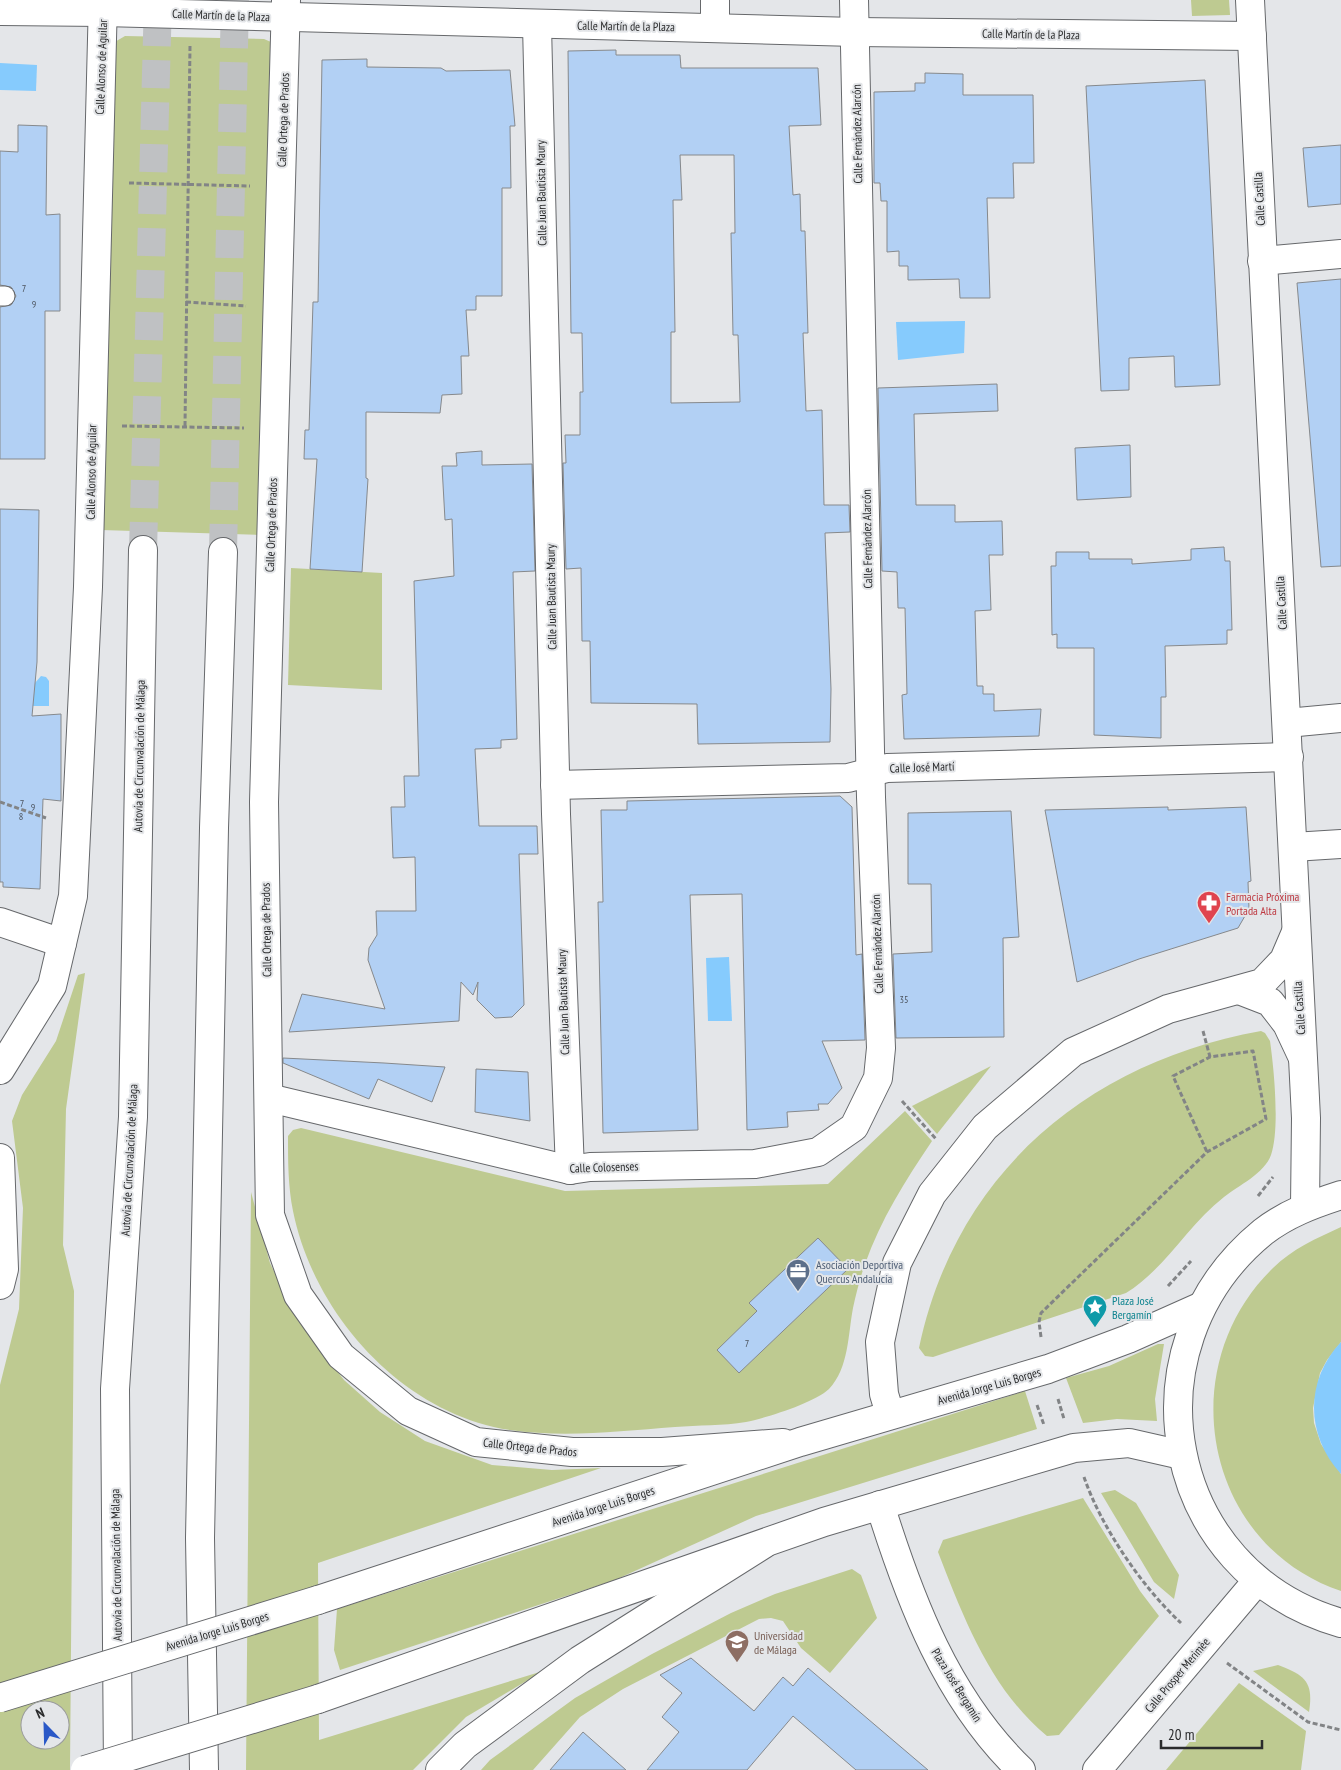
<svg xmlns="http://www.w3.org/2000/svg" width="1341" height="1770" font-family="'PT Sans Narrow',sans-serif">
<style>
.green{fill:#beca91;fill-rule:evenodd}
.water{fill:#86cbfd}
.building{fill:#b2d0f4;stroke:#86898c;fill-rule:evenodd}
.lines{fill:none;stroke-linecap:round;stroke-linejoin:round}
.highway-tunnel{stroke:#bfc1c3;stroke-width:28;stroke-dasharray:28 14;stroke-linecap:butt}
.lane-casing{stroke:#66686b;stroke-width:21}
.street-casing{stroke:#66686b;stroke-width:30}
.secondary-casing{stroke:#66686b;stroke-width:30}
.highway-casing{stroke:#66686b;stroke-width:30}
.path{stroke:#828486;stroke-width:3;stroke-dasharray:5 2.5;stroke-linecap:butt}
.lane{stroke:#fff;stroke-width:19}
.street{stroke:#fff;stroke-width:28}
.secondary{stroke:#fff;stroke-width:28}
.highway{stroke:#fff;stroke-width:28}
.secondary-bridge-casing{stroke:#66686b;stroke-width:30;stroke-linecap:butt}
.secondary-bridge{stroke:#fff;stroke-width:28}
.labels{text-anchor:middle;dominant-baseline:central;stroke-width:4;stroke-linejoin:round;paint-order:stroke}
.number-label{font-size:10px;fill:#4c545e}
.street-label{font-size:12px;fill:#2a2b2c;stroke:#e4e6e9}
.health-label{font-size:12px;fill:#be3a42;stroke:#e4e6e9;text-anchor:start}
.service-label{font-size:12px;fill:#4e5e75;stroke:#e4e6e9;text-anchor:start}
.culture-label{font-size:12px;fill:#0d838f;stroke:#e4e6e9;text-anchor:start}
.education-label{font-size:12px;fill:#785e54;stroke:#e4e6e9;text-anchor:start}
</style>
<rect width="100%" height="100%" fill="#e4e6e9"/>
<!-- green -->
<g class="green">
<path d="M1191 0H1229L1230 15 1192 16Z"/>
<path d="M125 36 264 39 271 42 274 48 262 535 101 530 113 43Z"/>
<path d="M291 568 382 573V690L288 685Z"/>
<path d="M85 973 66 1109 63 1245 74 1291 70 1770H0V1385L19 1309 23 1208 12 1121 22 1095 56 1041 78 975ZM30 1710H60V1740H30Z"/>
<path d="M1261 1031 1265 1033 1270 1041C1274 1069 1280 1129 1271 1155 1265 1173 1238 1186 1224 1197 1187 1226 1165 1269 1126 1293L933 1357 925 1356 919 1348C956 1172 1089 1062 1261 1031Z"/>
<path d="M991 1066 937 1134 912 1106Z"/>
<path d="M905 1111 932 1141C905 1181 881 1219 865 1264 860 1278 856 1294 853 1308 848 1334 849 1368 829 1389 814 1403 766 1418 746 1422 723 1426 698 1425 675 1427 621 1431 565 1438 510 1430 403 1414 314 1315 293 1211 288 1186 288 1161 288 1136L293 1130 301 1128 565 1191 828 1184Z"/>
<path d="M251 1192 270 1263 299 1322 344 1380 380 1412 425 1441 492 1465 552 1470 601 1468 318 1563 319 1740 543 1671 466 1717 413 1770H246Z"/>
<path d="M1341 1227V1342L1327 1360 1320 1373 1313 1408 1314 1423 1321 1444 1341 1474V1591C1204 1545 1171 1367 1273 1268 1292 1249 1317 1238 1341 1227Z"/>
<path d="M1158 1344H1164L1155 1399 1157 1421 1117 1419 1083 1423 1066 1378 1109 1366Z"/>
<path d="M1025 1391 1037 1429 756 1516 615 1580 340 1670 334 1650 337 1609Z"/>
<path d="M1115 1490 1136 1503 1179 1575 1174 1599 1154 1582 1101 1493Z"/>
<path d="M1083 1498 1140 1591 1159 1616 1059 1735 1047 1736C991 1690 964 1619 938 1552L943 1540Z"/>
<path d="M852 1569 861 1575 877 1618 830 1673 801 1648 783 1621 771 1618 759 1619 623 1689 580 1717 533 1770H481L490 1760 575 1698 652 1654 731 1613 775 1594Z"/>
<path d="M1278 1665C1304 1675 1314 1681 1309 1712L1253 1671Z"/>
<path d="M1239 1683 1306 1731 1301 1770H1166Z"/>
</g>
<!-- water -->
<g class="water">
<path d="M0 63 37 65 36 91 0 90Z"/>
<path d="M965 321 964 353 898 360 896 322Z"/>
<path d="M41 676 46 677 49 681V706H0L1 682 35 683Z"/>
<path d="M729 957 732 1021H708L706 958Z"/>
<path d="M1341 1342V1474C1305 1435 1305 1380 1341 1342Z"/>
</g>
<!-- building -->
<g class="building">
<path d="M616 50V55H680L681 68H818L821 125 789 126 793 195 800 194 801 231H805L808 333H803L806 411 822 410 824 505H849L850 532 825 533 831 689 830 742 698 744 697 704 591 703 590 641H582L581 568 566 569 563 463H566L565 435H580V392H583L582 333H571L568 51ZM680 155H734L735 233H731L733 335H738L740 402 671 403V332H675L673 200H682Z"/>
<path d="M367 59V67L441 68 446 71 510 70 515 126H510L511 188H502V296H476V310H466L469 356H461L462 394 442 395 440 413 366 412V478L368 479 362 572 310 569 317 459H304L305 430H309L313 302H318L322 60Z"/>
<path d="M925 73 963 74V95H1033L1034 163H1013L1014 198H987L990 298H960L959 279 908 280V266H899V251L887 252V201H881L880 183H874V92L915 91V83H925Z"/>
<path d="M1205 80 1220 385 1175 387 1174 356 1129 358V390L1101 391 1086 86Z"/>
<path d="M18 125 47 126 46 215 60 214V311H45V459H0V307L11 305 16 296 11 287 0 285V151L18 152Z"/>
<path d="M1341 145V204L1308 207 1303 148Z"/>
<path d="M1341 279V566L1321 567 1297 283Z"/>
<path d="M997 384 998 411 914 414 916 505H955V522L1002 521 1003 555H989L991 610 975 611 977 686H983V694H994V711L1041 709 1039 736 904 739 902 695 907 694 905 608H898L897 572 882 571 878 388Z"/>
<path d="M1130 445 1131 497 1077 500 1075 448Z"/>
<path d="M482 451V465L532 464 535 571 513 572 517 739 501 740V748L475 749 479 826H537L538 854H519L524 1005 512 1017 495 1018 477 1000 478 982 473 995 461 982 459 1021 289 1032 302 994 385 1009 368 960 369 948 377 935 376 911H416L415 857 393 858 391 807H405L404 776H419L414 581 454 576 452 519 445 520 442 466H457L456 453Z"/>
<path d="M0 509 39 510 37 662 32 716 61 714V801L43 799 40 889 3 887V882H0Z"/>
<path d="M1224 547 1225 561H1230L1232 630H1227V644L1165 646 1166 697H1161V738L1094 735V648H1057V634L1052 635 1051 566H1056V552H1089V559H1132V564L1191 560V549Z"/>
<path d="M840 796 852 807 856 955 862 954 865 1040 822 1041 842 1088 828 1104H818L819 1110 787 1112 788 1127 747 1130 742 894 690 895 698 1130 603 1133 598 902H603L601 810H627V801Z"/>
<path d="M1168 807V810L1246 807 1251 881 1248 882 1249 909 1238 928 1139 959 1077 982 1045 810Z"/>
<path d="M1011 811 1019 937 1003 938 1004 1037 896 1038 893 954 932 952 931 884H908V813Z"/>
<path d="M283 1058 384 1063 445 1067 432 1102 378 1079 369 1099 283 1063Z"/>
<path d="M476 1069 528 1072 530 1121 475 1112Z"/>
<path d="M818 1238 848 1269 739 1373 717 1350 757 1311 749 1303Z"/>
<path d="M691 1658 754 1711 783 1677 793 1686 808 1668 928 1770H856L793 1716 747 1770H647L679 1732 662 1717 682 1693 660 1675Z"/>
<path d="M583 1732 626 1770H550Z"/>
</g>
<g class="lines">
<!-- highway-tunnel -->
<g class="highway-tunnel">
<path d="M143 550 158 0"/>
<path d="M223 552 235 0"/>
</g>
<defs>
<path id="lane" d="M0 296H5"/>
<g id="street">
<path d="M286 0 264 802 270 1215 298 1295 341 1356 408 1411 476 1442 572 1452H662L783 1443"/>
<path d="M715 0V27"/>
<path d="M0 11 103 12 855 32 1252 36"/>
<path d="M537 25 556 814 570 1170"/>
<path d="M1262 261 1341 254"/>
<path d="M1287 723 1341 718"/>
<path d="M555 785 848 778 887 768 1289 757"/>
<path d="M1293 847 1341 844"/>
<path d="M0 922 62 943"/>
<path d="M1239 990 1270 1002 1287 1024 1302 1056"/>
<path d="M0 1070 52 986 73 896 88 587 103 0"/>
<path d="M269 1098 570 1170 590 1167 755 1164 818 1152 854 1127 878 1078 881 1048 871 797 854 0"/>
<path d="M0 1158 4 1269 0 1285"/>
<path d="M890 1414 884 1394 880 1342 897 1263 932 1194 985 1127 1073 1052 1168 1009 1262 983 1284 960 1296 932"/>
<path d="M880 1505C910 1601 947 1699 1021 1770"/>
<path d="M1097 1770 1257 1581"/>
</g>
<g id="secondary">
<path d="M1250 0 1306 1118 1305 1206"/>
<path d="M1341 1195C1313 1204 1286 1214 1263 1232 1121 1348 1164 1573 1341 1623"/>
<path d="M318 1600 800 1442 1048 1369 1128 1339 1202 1306"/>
<path d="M318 1699 824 1522 1074 1448 1129 1443 1182 1455"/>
</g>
<g id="highway">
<path d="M118 1770 115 1389 133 1117 143 550"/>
<path d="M204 1770 200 1538 214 828 223 552"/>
<path d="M440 1770 465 1745 580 1660 764 1544"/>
</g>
</defs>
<!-- lane casing -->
<use href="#lane" class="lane-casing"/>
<!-- street casing -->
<use href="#street" class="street-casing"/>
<!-- secondary casing -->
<use href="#secondary" class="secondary-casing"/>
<!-- highway casing -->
<use href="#highway" class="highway-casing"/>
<!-- path -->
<g class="path">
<path d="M129 183 250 186"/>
<path d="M186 302 246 306"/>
<path d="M122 426 244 428"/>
<path d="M185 426 190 46"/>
<path d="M0 802 46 818"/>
<path d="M1203 1031 1210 1057"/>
<path d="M902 1101 936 1139"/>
<path d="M1258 1196 1273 1177"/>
<path d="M1168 1286 1191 1261"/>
<path d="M1041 1337 1039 1322 1041 1313 1207 1152 1266 1119 1253 1051 1210 1057 1173 1076 1207 1152"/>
<path d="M1058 1399 1064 1419"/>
<path d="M1037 1405 1044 1425"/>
<path d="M1084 1477C1101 1527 1142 1587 1181 1623"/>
<path d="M1227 1663 1308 1722 1341 1730"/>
</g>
<!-- lane -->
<use href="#lane" class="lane"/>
<!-- street -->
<use href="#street" class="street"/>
<!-- secondary -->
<use href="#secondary" class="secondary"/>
<!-- highway -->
<use href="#highway" class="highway"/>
<defs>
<g id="secondary-bridge">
<path d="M0 1698 318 1600"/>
<path d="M85 1770 318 1699"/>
</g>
</defs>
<!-- secondary-bridge casing -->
<use href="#secondary-bridge" class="secondary-bridge-casing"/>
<!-- secondary-bridge -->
<use href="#secondary-bridge" class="secondary-bridge"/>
</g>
<!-- icons -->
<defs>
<symbol id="pharmacy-pin" viewBox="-11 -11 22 30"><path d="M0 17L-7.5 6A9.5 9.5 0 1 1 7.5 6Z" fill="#e0444e" stroke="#e4e6e9"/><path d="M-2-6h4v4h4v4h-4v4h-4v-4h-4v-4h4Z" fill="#fff"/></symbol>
<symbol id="office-pin" viewBox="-11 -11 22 30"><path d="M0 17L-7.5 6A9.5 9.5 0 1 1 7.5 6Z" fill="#5c6f8a" stroke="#e4e6e9"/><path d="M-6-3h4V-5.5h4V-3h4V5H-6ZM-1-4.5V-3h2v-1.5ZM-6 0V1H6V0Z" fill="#fff"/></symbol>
<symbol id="sight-pin" viewBox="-11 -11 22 30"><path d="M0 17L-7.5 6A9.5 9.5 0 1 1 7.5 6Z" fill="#0f9aa8" stroke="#e4e6e9"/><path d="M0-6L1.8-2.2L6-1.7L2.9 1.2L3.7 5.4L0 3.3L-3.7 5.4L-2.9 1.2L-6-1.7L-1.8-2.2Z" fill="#fff"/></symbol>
<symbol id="university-pin" viewBox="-11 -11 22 30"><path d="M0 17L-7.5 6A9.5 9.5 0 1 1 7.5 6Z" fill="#8d6e63" stroke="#e4e6e9"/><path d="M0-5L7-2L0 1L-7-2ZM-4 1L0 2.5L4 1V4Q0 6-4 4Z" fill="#fff"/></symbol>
</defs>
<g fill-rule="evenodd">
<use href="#pharmacy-pin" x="1195" y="889" width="28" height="38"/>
<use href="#office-pin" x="784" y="1257" width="28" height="38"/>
<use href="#sight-pin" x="1081" y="1293" width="28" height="38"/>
<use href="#university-pin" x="723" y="1628" width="28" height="38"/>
</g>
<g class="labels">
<!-- number labels -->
<g class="number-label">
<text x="24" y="288">7</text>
<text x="34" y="304">9</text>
<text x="22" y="803">7</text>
<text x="33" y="807">9</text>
<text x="21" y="816">8</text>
<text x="904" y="999">35</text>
<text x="747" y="1343">7</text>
</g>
<!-- street labels -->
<g class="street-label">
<text transform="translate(221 15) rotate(2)">Calle Martín de la Plaza</text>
<text transform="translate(626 26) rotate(1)">Calle Martín de la Plaza</text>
<text transform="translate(1031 34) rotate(1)">Calle Martín de la Plaza</text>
<text transform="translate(101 67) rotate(-88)">Calle Alonso de Aguilar</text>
<text transform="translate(283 120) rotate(-88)">Calle Ortega de Prados</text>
<text transform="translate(857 134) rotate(-91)">Calle Fernández Alarcón</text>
<text transform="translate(541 193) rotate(-91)">Calle Juan Bautista Maury</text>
<text transform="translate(1259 199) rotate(-93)">Calle Castilla</text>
<text transform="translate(91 472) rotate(-89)">Calle Alonso de Aguilar</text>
<text transform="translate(271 525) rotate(-88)">Calle Ortega de Prados</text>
<text transform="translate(867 539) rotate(-91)">Calle Fernández Alarcón</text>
<text transform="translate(551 597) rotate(-91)">Calle Juan Bautista Maury</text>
<text transform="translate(1281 603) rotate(-93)">Calle Castilla</text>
<text transform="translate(139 756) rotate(-89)">Autovía de Circunvalación de Málaga</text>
<text transform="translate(922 767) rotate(-2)">Calle José Martí</text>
<text transform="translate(266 930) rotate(-91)">Calle Ortega de Prados</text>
<text transform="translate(877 944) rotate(-92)">Calle Fernández Alarcón</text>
<text transform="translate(563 1002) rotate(-92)">Calle Juan Bautista Maury</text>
<text transform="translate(1299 1008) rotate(-94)">Calle Castilla</text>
<text transform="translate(129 1160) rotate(-87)">Autovía de Circunvalación de Málaga</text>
<text transform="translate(604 1167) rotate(-2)">Calle Colosenses</text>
<text transform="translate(989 1386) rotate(-16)">Avenida Jorge Luis Borges</text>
<text transform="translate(530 1447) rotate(6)">Calle Ortega de Prados</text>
<text transform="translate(603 1506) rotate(-18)">Avenida Jorge Luis Borges</text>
<text transform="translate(116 1565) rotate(-91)">Autovía de Circunvalación de Málaga</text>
<text transform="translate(217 1631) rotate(-17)">Avenida Jorge Luis Borges</text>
<text transform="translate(1177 1675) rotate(-50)">Calle Prosper Merimèe</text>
<text transform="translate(957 1685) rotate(58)">Plaza José Bergamín</text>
</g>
<!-- health labels -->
<g class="health-label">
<text x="1226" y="896">Farmacia Próxima<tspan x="1226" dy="14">Portada Alta</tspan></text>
</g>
<!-- service labels -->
<g class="service-label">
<text x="816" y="1264">Asociación Deportiva<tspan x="816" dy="14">Quercus Andalucía</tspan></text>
</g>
<!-- culture labels -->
<g class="culture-label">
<text x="1112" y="1300">Plaza José<tspan x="1112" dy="14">Bergamín</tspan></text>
</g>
<!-- education labels -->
<g class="education-label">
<text x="754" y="1635">Universidad<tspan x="754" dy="14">de Málaga</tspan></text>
</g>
</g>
<!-- north arrow -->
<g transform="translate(45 1725) rotate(337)"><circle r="24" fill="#e4e6e9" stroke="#9a9b9d"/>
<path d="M0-4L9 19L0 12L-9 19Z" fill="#2a58c7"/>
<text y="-8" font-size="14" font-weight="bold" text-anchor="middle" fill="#2a2b2c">N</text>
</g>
<!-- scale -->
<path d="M1161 1740v8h101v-8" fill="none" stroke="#2a2b2c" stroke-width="2.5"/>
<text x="1168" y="1740" font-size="15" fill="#2a2b2c" stroke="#e4e6e9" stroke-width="4" paint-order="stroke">20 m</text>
</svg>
